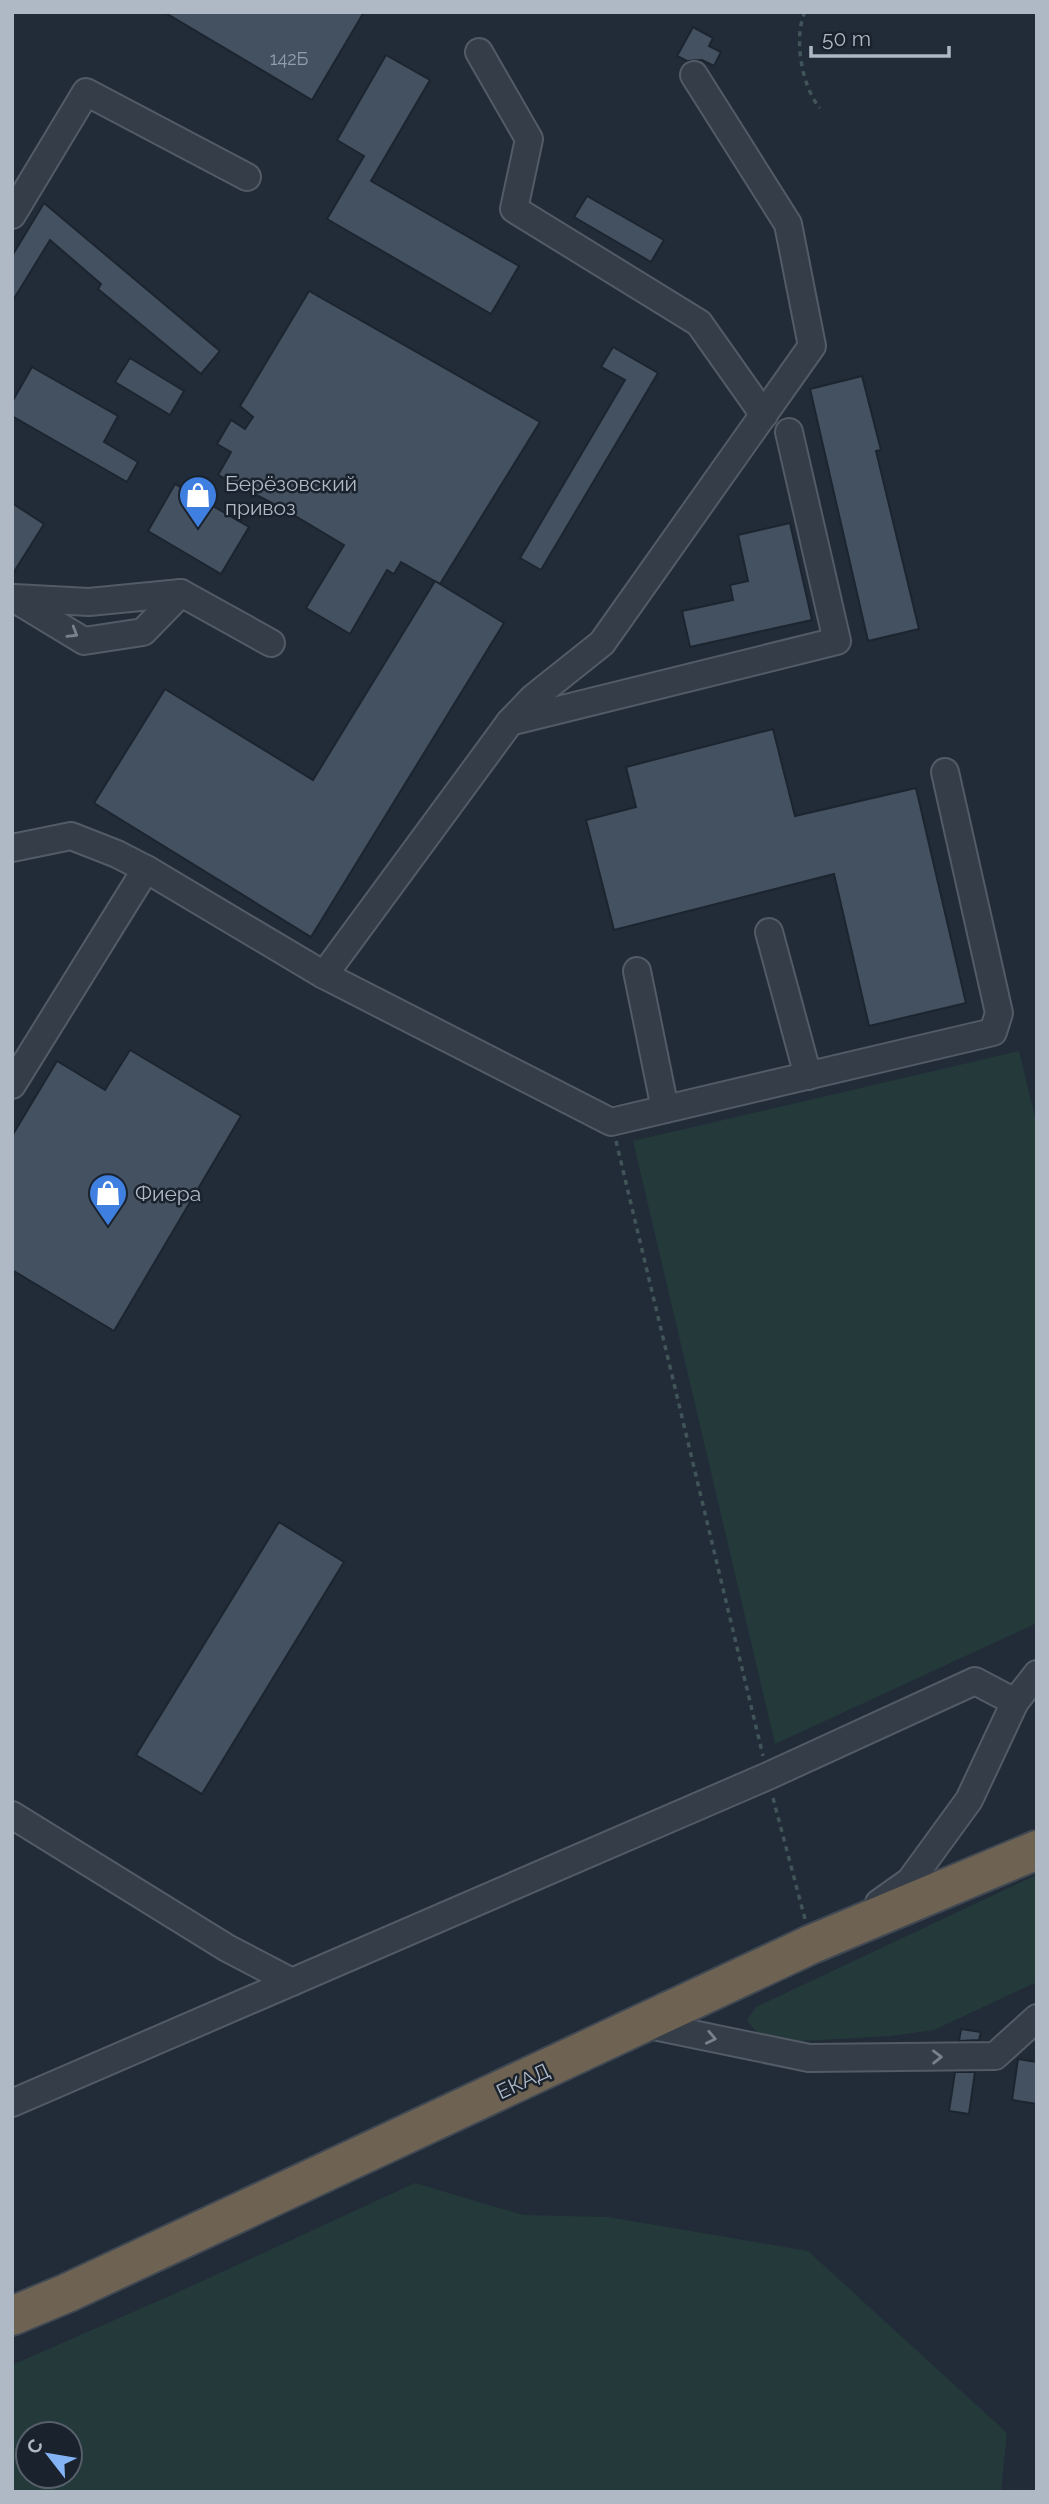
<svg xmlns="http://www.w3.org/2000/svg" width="1049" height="2504" font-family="Raleway,sans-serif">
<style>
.green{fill:#24393a;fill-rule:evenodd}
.building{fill:#445160;stroke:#1c252f;stroke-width:2}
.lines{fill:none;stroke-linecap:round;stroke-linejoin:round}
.minor-casing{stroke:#525b66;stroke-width:30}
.highway-casing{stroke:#3f4853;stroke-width:42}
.path{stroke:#415457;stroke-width:3.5;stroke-dasharray:5 5;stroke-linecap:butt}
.minor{stroke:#353d49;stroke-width:26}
.highway{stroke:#6e6352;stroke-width:38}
.oneway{stroke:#78818d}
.labels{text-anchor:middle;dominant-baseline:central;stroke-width:5;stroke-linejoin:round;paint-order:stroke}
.number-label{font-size:18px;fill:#949eac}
.poi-label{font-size:21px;fill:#afb8c5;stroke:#1a232d;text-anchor:start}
.street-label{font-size:21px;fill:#afb8c5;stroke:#1a232d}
</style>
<rect width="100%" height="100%" fill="#212c38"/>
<!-- green -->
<g class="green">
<path d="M1019 1051 1037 1125V1623L775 1744 633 1141Z"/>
<path d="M1034 1876H1037V1982L934 2030 891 2036 802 2041 759 2035 747 2020 756 2007Z"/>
<path d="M415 2183 523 2215 608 2217 808 2251 1007 2433 1001 2492H12V2365L174 2294ZM28 2434H70V2476H28Z"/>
</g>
<!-- building -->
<g class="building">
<path d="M164 12H364L312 100Z"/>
<path d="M693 27 713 38 709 46 721 52 714 66 702 60 687 61 677 56Z"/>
<path d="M386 55 430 80 371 181 519 266 491 314 327 219 364 156 337 140Z"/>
<path d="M587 196 664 240 651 262 574 217Z"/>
<path d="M44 203 220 351 201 374 98 289 101 284 50 240 12 302V256Z"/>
<path d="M309 291 540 422 440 584 401 562 394 574 387 570 350 634 306 608 344 545 280 507 218 475 231 452 217 444 231 420 245 429 253 417 240 406Z"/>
<path d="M613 347 658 373 541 570 520 558 625 380 601 367Z"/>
<path d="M130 358 184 391 170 415 115 382Z"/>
<path d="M32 367 118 416 104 442 138 462 127 482 12 416V402Z"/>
<path d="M862 376 881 450 876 451 919 629 868 641 810 389Z"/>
<path d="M175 484 249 527 221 574 148 531Z"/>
<path d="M12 503 44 524 12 575Z"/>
<path d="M790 523 812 620 690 647 682 611 733 600 730 585 748 581 738 535Z"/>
<path d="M435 581 504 623 311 937 94 803 165 689 313 780Z"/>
<path d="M773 729 795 816 916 788 966 1003 869 1026 834 874 614 930 586 820 636 807 626 767Z"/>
<path d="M130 1050 241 1116 114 1331 12 1270V1136L57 1061 105 1090Z"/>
<path d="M279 1522 344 1562 202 1794 136 1755Z"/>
<path d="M961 2029 981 2032 979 2040 959 2041Z"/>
<path d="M1018 2059 1037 2062V2104L1012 2100Z"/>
<path d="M955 2072H975L969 2114 949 2111Z"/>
</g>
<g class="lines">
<defs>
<g id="minor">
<path d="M479 52 529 139 514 209 699 323 764 415"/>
<path d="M12 215 86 92 247 177"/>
<path d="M14 598 89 602 181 593 271 643"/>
<path d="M18 601 84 641 143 632 181 593"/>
<path d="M510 722 533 698 602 643 812 346 788 224 694 75"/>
<path d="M12 848 71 836 117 854 146 869 324 975 611 1122 993 1032 999 1013 945 772"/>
<path d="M769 932 808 1076"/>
<path d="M637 971 665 1109"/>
<path d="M324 975 510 722 837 641 789 432"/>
<path d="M12 1085 146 869"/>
<path d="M12 1815 227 1948 292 1982"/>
<path d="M879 1903 910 1881 969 1800 1015 1702 1037 1674"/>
<path d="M644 2024 809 2058 995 2056 1037 2018"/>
<path d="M12 2103 768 1776 975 1681 1015 1702"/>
</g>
<path id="highway" d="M12 2316 67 2293 812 1944 1037 1850"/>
</defs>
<!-- minor casing -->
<use href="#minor" class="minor-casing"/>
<!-- highway casing -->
<use href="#highway" class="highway-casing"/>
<!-- path -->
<g class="path">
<path d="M805 12C793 37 802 88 820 108"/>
<path d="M616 1141 763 1756"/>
<path d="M773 1798 805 1919"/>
</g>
<!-- minor -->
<use href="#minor" class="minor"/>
<!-- highway -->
<use href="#highway" class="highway"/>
</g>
<!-- one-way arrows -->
<defs><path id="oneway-chevron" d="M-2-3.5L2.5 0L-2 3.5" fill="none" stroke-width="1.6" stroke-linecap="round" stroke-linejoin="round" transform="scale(1.75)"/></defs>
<g class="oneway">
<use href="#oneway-chevron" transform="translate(73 633) rotate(31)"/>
<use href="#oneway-chevron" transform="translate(711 2038) rotate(12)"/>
<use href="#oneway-chevron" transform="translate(937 2057) rotate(-1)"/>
</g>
<!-- icons -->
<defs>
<symbol id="shop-pin" viewBox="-11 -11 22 30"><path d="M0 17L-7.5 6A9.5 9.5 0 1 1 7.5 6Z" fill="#3f7fe0" stroke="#1a232d"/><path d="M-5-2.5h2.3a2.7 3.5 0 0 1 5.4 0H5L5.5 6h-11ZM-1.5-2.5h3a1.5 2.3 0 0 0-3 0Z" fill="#fff"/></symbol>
</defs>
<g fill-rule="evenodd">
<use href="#shop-pin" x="176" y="473" width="44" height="60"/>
<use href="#shop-pin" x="86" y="1171" width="44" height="60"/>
</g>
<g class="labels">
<!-- number labels -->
<g class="number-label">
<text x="289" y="58">142Б</text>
</g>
<!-- poi labels -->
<g class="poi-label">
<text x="225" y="483">Берёзовский<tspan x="225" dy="24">привоз</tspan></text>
<text x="135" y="1193">Фиера</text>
</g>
<!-- street labels -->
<g class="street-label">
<text transform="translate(523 2081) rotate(-25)">ЕКАД</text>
</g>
</g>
<!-- border -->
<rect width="1049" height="2504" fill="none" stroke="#afb8c5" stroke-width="28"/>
<!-- north arrow -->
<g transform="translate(49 2455) rotate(301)"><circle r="33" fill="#1a232d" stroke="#565f6a" stroke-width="2"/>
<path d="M0-5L12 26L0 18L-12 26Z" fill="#84b3f5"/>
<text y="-10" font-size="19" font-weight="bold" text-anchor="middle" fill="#afb8c5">С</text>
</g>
<!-- scale -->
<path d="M811 46v10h138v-10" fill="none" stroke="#afb8c5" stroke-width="3.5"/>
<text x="822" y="46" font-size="21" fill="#afb8c5" stroke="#1a232d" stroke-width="5" paint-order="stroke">50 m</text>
</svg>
